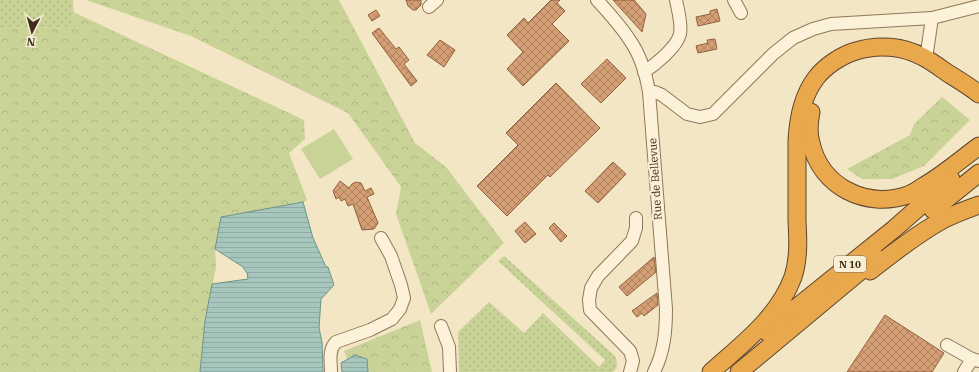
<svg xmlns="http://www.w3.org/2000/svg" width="979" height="372" font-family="'IBM Plex Serif',serif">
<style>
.grass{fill:url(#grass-dots)}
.forest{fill:url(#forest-crowns)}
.park{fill:#cad397}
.water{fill:url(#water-rules);stroke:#6c958c}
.building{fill:url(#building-cross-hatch);stroke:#925f3b}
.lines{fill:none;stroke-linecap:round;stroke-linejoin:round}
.minor-casing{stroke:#907758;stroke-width:14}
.highway-casing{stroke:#5e442d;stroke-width:19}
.minor{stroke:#fcf2d9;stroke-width:12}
.highway{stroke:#eaa84d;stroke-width:17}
.labels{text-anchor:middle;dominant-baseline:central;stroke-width:4;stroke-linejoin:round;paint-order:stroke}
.shield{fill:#f9efd5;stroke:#776855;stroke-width:1}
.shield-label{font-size:10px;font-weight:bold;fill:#3f2e1e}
.street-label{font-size:11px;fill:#3f2e1e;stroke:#f9efd5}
</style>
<defs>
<pattern id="grass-dots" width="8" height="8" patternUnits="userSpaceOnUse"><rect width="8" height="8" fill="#cad397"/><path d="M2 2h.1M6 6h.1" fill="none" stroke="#afb582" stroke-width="1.8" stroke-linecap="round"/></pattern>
<pattern id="forest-crowns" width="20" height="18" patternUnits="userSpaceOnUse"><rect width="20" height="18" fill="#cad397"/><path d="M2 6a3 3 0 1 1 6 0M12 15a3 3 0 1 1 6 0" fill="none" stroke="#afb582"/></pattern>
<pattern id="water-rules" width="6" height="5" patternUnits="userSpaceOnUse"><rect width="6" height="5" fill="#a7c6bd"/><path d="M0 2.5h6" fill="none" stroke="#91aaa2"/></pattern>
<pattern id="building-cross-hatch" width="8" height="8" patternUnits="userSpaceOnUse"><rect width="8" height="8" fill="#d59f76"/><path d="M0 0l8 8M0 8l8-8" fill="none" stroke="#ae8260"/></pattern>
</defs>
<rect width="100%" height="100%" fill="#f3e6c4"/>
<!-- grass -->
<g class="grass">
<path d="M0 0H73L74 27 0 28Z"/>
<path d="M504 256 615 356C618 363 618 367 613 372H459L458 332 489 302 524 333 543 313 599 367 605 360 498 261Z"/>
</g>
<!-- forest -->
<g class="forest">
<path d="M86 0H339L415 143 446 167 504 243 431 314 396 214 401 187 348 113 191 36Z"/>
<path d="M73 12 304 120 305 139 289 153 307 200 303 202 221 217 215 249 216 267 205 321 200 372H0V28L74 27Z"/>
<path d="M942 97 970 120 924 166 892 179H862L847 169 910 135 914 124Z"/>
<path d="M420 320 432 372H352L344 351Z"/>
</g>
<!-- park -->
<path class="park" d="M334 129 353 159 320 179 301 149Z"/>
<!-- water -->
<g class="water">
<path d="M303 202 313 238 326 267H328L334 285 321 299 319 328 322 342 323 372H200L205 321 212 284 248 279 247 273 243 267 215 249 221 217Z"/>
<path d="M355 355 367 359 368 372H342L341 363Z"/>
</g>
<!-- building -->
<g class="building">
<path d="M406 0H421V5L416 10H413L408 6Z"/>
<path d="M551 0H560L557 3 565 11 552 24 569 41 523 86 507 69 523 52 507 35 524 18 528 23Z"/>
<path d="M613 0H634L646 14 642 32Z"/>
<path d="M717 9 720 21 698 26 696 17 710 14V11Z"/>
<path d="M376 10 380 16 372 21 368 15Z"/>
<path d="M379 28 396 49 399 47 409 60 404 64 417 81 411 86 372 33Z"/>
<path d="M715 39 717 49 698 53 696 46 708 43 707 40Z"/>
<path d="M440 40 455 50 444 67 427 55Z"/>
<path d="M607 59 626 78 601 103 581 84Z"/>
<path d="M556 83 600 128 550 177 548 175 507 216 477 186 518 145 506 133Z"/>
<path d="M613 162 626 174 598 203 585 191Z"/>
<path d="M340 181 349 188 352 184 356 182 361 183 365 191 371 188 374 194 367 197 378 223 374 229 362 230 353 204 348 206 345 199 341 201 339 197 336 199 333 191Z"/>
<path d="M525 222 536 234 525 243 515 231Z"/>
<path d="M554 223 567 236 561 242 549 228Z"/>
<path d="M654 257 656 272 627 296 619 287Z"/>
<path d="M657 293 658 305 644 316 642 313 637 317 632 311Z"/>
<path d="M885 315 944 353 932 372H847Z"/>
</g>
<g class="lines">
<defs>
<g id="minor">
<path d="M597 0C608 12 620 25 629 39 640 54 646 74 649 92L666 309C666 332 664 352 654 372"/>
<path d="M734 0 741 13"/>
<path d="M429 7 437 0"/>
<path d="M926 59 932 18 979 6"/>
<path d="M644 72C655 65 677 47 680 34 682 23 678 11 676 0"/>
<path d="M649 92H655L662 95 687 114 700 117 713 114 773 54 793 38 813 29 831 24 932 18"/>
<path d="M441 326 449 347 450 372"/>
<path d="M947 345 972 359"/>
<path d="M331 372C331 362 328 350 336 342L370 330 392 319 400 309 404 298 401 285 391 256 381 238"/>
<path d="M630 372 633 361 630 351 590 310 589 300 591 288 598 276 632 241 636 228V218"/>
<path d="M964 372 972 359 979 361"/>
</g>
<g id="highway">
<path d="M811 112C809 122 808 133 811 143 821 187 866 209 908 195 913 193 918 190 922 187 942 176 960 160 979 146"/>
<path d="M933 210 979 173"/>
<path d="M870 271C892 254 914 236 939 222 951 215 965 210 979 205"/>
<path d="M767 332 786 316 894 229 951 179"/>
<path d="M711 372C742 344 778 318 793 277 799 259 798 239 797 220 797 201 797 183 797 165 797 157 797 149 797 141 798 120 803 95 816 78 825 66 842 55 856 51 878 44 903 46 923 57 931 61 939 67 946 72 957 79 969 86 979 94"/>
<path d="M739 372 876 258"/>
</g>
</defs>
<!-- minor casing -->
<use href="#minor" class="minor-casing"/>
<!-- highway casing -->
<use href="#highway" class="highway-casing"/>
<!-- minor -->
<use href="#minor" class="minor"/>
<!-- highway -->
<use href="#highway" class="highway"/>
</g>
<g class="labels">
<!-- shield labels -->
<rect class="shield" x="834" y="256" width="32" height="16" rx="3"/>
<g class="shield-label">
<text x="850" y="264">N 10</text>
</g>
<!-- street labels -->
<g class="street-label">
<text transform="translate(655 179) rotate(-94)">Rue de Bellevue</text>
</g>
</g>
<!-- north arrow -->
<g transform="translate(32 32) rotate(186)" stroke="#f9efd5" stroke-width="3" paint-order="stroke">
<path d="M0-3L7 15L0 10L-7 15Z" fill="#3f2e1e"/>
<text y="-6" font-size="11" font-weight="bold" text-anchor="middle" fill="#3f2e1e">N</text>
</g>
</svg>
